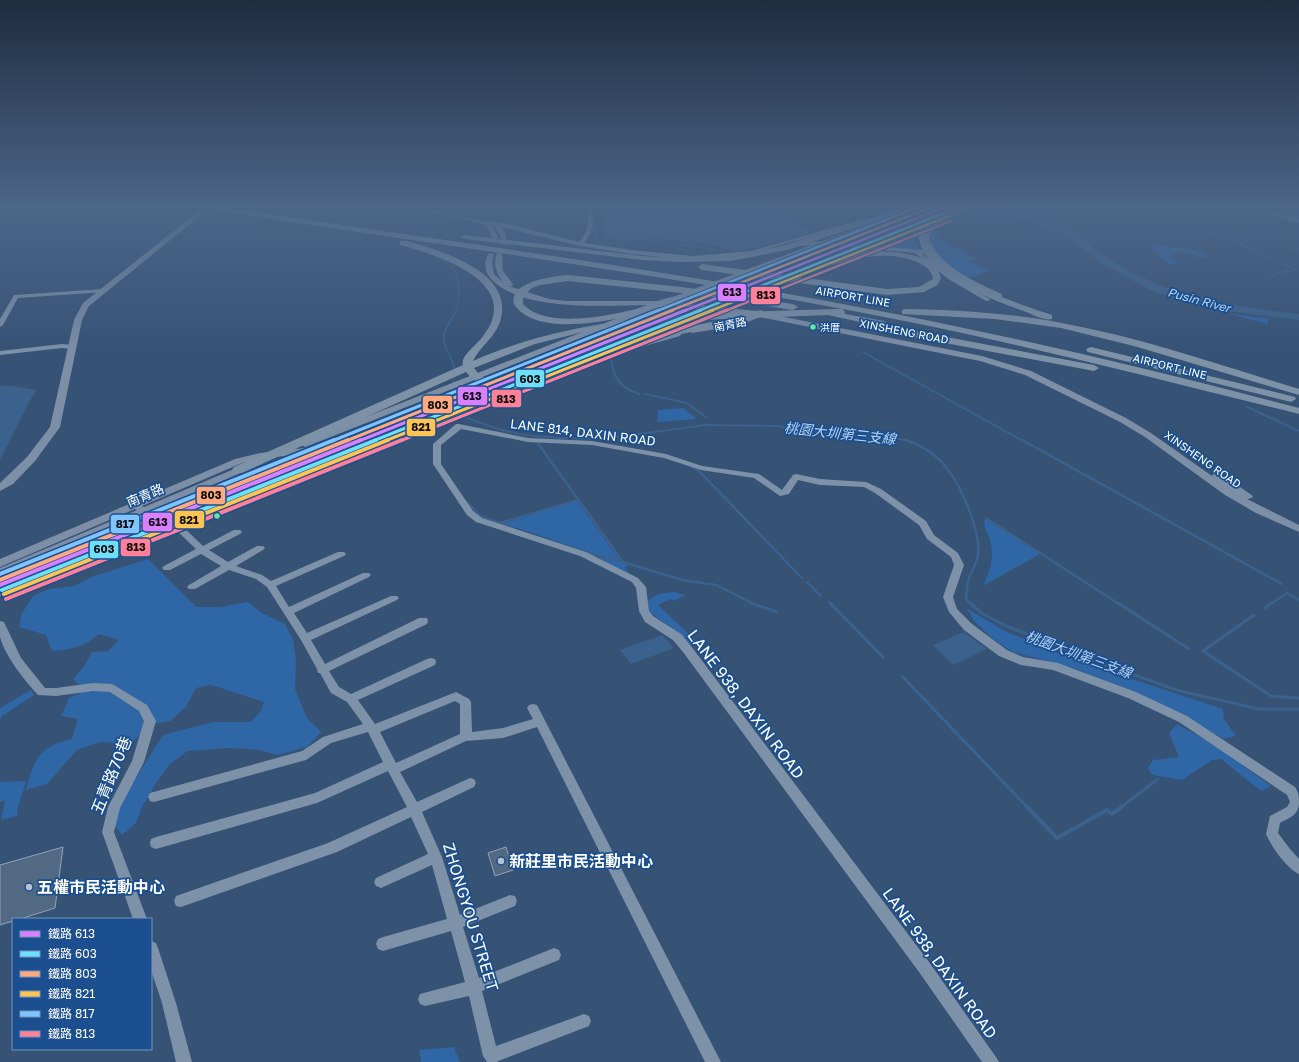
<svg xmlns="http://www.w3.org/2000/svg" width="1299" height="1062" font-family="'Golos Text','Noto Sans TC',sans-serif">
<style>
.green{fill:#2f66a5}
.water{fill:#3b618d}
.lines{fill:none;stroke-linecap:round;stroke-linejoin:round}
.stream-far4{stroke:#3b618d;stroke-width:1.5}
.stream-far3{stroke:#3b618d;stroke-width:2}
.stream-far2{stroke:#3b618d;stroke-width:2.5}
.stream-far1{stroke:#3b618d;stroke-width:3}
.stream{stroke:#3b618d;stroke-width:4}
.river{fill:#3b618d;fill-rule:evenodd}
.building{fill:#526984;stroke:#92a2b6}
.major-tunnel{stroke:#546c89;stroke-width:7;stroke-dasharray:7 3.5;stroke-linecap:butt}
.minor{fill:#7d92a8;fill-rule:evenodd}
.major{fill:#7d8ea7;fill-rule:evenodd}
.highway{fill:#7e92a7;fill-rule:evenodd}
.rail-1-far2-casing{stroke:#1b4f8f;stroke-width:4.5}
.rail-1-far1-casing{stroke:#1b4f8f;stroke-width:5.5}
.rail-1-casing{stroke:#1b4f8f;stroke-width:7}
.rail-2-far2-casing{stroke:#1b4f8f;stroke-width:4.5}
.rail-2-far1-casing{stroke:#1b4f8f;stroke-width:5.5}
.rail-2-casing{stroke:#1b4f8f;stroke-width:7}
.rail-3-far2-casing{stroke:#1b4f8f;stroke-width:4.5}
.rail-3-far1-casing{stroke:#1b4f8f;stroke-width:5.5}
.rail-3-casing{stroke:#1b4f8f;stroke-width:7}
.rail-4-far2-casing{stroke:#1b4f8f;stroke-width:4.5}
.rail-4-far1-casing{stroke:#1b4f8f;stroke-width:5.5}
.rail-4-casing{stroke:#1b4f8f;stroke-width:7}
.rail-5-far2-casing{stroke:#1b4f8f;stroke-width:4.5}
.rail-5-far1-casing{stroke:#1b4f8f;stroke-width:5.5}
.rail-5-casing{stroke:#1b4f8f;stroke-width:7}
.rail-6-far2-casing{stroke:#1b4f8f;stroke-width:4.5}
.rail-6-far1-casing{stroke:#1b4f8f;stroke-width:5.5}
.rail-6-casing{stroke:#1b4f8f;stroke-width:7}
.rail-1-far2{stroke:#d880ff;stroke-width:2.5}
.rail-1-far1{stroke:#d880ff;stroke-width:3}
.rail-1{stroke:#d880ff;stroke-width:4}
.rail-2-far2{stroke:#6ddff8;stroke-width:2.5}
.rail-2-far1{stroke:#6ddff8;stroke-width:3}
.rail-2{stroke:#6ddff8;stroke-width:4}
.rail-3-far2{stroke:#ffa980;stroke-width:2.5}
.rail-3-far1{stroke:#ffa980;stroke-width:3}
.rail-3{stroke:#ffa980;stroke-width:4}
.rail-4-far2{stroke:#fcc553;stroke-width:2.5}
.rail-4-far1{stroke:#fcc553;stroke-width:3}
.rail-4{stroke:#fcc553;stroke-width:4}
.rail-5-far2{stroke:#80c4ff;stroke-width:2.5}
.rail-5-far1{stroke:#80c4ff;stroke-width:3}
.rail-5{stroke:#80c4ff;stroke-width:4}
.rail-6-far2{stroke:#ff8098;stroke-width:2.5}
.rail-6-far1{stroke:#ff8098;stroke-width:3}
.rail-6{stroke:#ff8098;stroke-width:4}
.bus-dot{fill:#60e9a3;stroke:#1b4f8f;stroke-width:1.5}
.poi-dot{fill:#b9c2ce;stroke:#1b4f8f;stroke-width:1.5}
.labels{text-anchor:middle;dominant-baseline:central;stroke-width:3.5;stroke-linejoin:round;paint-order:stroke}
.far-bus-label{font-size:10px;fill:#fff;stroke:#1b4f8f;text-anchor:start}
.far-street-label{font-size:11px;fill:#fff;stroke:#1b4f8f}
.far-water-label{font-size:12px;font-style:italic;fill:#b5d3f5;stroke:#1b4f8f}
.street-label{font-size:13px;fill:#fff;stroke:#1b4f8f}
.water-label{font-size:14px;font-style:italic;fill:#b5d3f5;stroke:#1b4f8f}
.near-street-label{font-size:16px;fill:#fff;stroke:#1b4f8f}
.near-poi-label{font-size:16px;font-weight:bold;fill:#fff;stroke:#1b4f8f;text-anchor:start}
.line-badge{stroke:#1b4f8f;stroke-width:1.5}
.pale-badge-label{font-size:11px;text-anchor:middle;font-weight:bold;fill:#111}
</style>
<rect width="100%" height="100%" fill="#365274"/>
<!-- green -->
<g class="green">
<path d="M1016 207H1038L1059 215 1056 217 1051 218Z"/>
<path d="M918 227 915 234V241L921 251 870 247Z"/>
<path d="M934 230 939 233 940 239 967 254 977 258 969 262 990 271 969 278C953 269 927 253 931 231Z"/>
<path d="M1154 244 1198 251 1204 252 1206 256 1205 258 1194 257 1197 255 1179 251 1170 258 1179 261 1174 265 1166 263 1151 248 1150 246Z"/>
<path d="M1197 306 1231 314 1269 319 1268 324Z"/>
<path d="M683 408 697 419 657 422 658 410Z"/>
<path d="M577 501 621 562 629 565 625 567 629 573 613 566 591 553 505 524 504 523Z"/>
<path d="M985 519 1040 554 983 586C991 569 995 555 989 537 986 529 983 527 985 519Z"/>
<path d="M148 559 196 607H220L248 602 262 613 285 624 293 639 296 660 295 689 307 718 321 732 307 747 277 755 259 750 229 748 188 751 170 764 156 783 143 805 136 823 122 835 114 825 121 805 133 782 163 735 213 722H251L261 711 264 702 211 685 196 688 186 707 170 721 154 724 129 744 100 742 77 750 47 784 26 790C34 759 39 746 72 739L78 719 61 716 69 698 84 691 73 679 84 666 92 652 108 651 119 640 99 634C84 647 71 650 52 651L46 635 19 627 21 615 33 596 49 589 74 586 91 577Z"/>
<path d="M674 592 686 595 674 601 671 599 658 605 697 642 691 645 676 631 649 612 648 600 659 594Z"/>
<path d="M966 608 1005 631 1072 659 1223 709 1224 719 1236 736 1224 739 1145 696 1076 669 1013 652 993 639 976 623Z"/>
<path d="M31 690 34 695 2 716 0 720V708Z"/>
<path d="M1177 724 1215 745 1271 786 1261 791 1221 759 1212 760 1182 780 1152 775 1148 768 1153 760 1179 757 1169 733Z"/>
<path d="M26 781C23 795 18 801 17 816L1 820 5 801 0 802V782Z"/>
<path d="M454 1047 460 1062H421L419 1050Z"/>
</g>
<!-- water -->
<g class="water">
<path d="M625 207H775L797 221 804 229 813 232 739 252 718 246 669 239 653 238 620 241 605 237C601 217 604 211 625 207Z"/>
<path d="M0 386H11L37 390 30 400 0 460Z"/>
<path d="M964 632 987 649 953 665 933 645Z"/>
<path d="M662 635 674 648 631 664 620 650Z"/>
</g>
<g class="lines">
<!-- stream-far4 -->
<g class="stream-far4">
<path d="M425 207 429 216 434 251"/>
<path d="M591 207 592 215"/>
<path d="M785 207 802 219"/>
<path d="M1258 207 1299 218"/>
<path d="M1133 209 1212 234 1299 249"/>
<path d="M593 220 597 242 601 244"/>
<path d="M1229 239 1296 270 1277 273 1272 278"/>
<path d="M647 241 667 242 722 251"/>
<path d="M604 244 630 242"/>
<path d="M436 256C441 260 448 262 452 267 461 278 460 299 456 311"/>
</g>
<!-- stream-far3 -->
<g class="stream-far3">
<path d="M863 352 1023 441"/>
<path d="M611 360C614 379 621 389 640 394"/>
<path d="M455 371C454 358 441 347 444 334 446 325 453 319 456 310"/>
<path d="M454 376 451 397 459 415 498 429 524 435 559 438 602 439 705 425 776 426 843 436 888 437 909 441"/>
<path d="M645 394 687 403 707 418"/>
<path d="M1247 407 1299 431"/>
</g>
<!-- stream-far2 -->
<g class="stream-far2">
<path d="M906 440C923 446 938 455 948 470 962 487 981 533 978 555 977 563 972 570 969 578 967 585 967 592 966 599L971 604"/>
<path d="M1022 440 1282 584"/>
<path d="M537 442 623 562 682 580 716 585 754 604"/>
<path d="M688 465 699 471 802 578"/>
<path d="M467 502 480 516 513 528"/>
<path d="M986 518 1119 604"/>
<path d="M500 523 578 500"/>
<path d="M585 552 622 562"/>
<path d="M807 582 821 596"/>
<path d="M829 602 831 604"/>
<path d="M1271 604 1287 593 1299 600"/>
</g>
<!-- stream-far1 -->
<g class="stream-far1">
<path d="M751 603 777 612"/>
<path d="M830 603 883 657"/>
<path d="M970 603 983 614 1006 626 1103 664 1180 691 1259 709H1299"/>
<path d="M1118 603 1189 649"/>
<path d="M1265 608 1272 603"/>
<path d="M1254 615 1203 651 1271 696 1299 698"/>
<path d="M902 676 1028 808"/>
<path d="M1120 808 1158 779"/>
</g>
<!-- stream -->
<path class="stream" d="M1027 807 1057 838 1107 810 1112 814 1122 807"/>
<!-- river -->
<path class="river" d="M828 207C897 207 991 199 1056 223 1071 229 1082 239 1094 248 1106 257 1118 264 1130 271 1183 300 1240 307 1299 314V320L1219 310 1184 301 1152 291 1103 264 1060 233 1027 221 1004 216 953 212 851 213 832 210Z"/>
</g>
<!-- building -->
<g class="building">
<path d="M63 847 55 908 20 919H13V921L0 925V865Z"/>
<path d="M506 847 513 870 495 876 488 853Z"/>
</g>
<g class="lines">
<!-- major-tunnel -->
<path class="major-tunnel" d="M499 255 504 239"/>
<!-- minor -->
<g class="minor">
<path d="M584 207H589C598 217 592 234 584 243L631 250 693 256 752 251 755 253 752 255 693 260 631 254 580 246 486 223 489 221 509 224 579 242C588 233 592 217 584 207Z"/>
<path d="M1244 207H1252L1299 219V223Z"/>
<path d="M812 241 934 251 935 252 932 254H922L954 278 991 300 986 301 950 280 915 253 829 245 796 246 793 244 796 242Z"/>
<path d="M103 289 106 291 105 292 18 298 3 325 0 327V319L14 295Z"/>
<path d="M62 344 72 345 75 347 72 349 62 348 0 355V351Z"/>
<path d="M456 424H459L528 438 592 441 666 454 702 466 759 474 782 490 793 475 796 474 820 479 866 482 881 489 926 521 934 535 958 553 964 565 953 597 957 609 972 624 1007 650 1023 657 1058 663 1136 692 1187 716 1295 787C1299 793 1299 797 1299 803 1299 815 1289 818 1280 823L1278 833 1290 849 1299 859V874C1287 869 1271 846 1266 834L1270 816 1287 807 1290 802 1287 795 1179 722 1128 698 1053 670 1021 665 999 656 964 630 949 612 943 597 954 565 951 557 927 539 919 525 875 493 864 487 820 485 798 480 789 494 780 496 754 478 701 470 664 458 592 445 528 442 461 429 441 445V464L473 511 482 518 586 552 638 578 646 587 649 611 653 616 681 634 691 646 929 962 996 1057 999 1062H982L919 972 683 652 673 640 645 622 639 611 636 588 632 582 580 556 476 522 467 515 433 464V444Z"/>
<path d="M136 503 182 526 203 546 234 530H240L242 532 240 534 209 550 228 562 257 546H263L265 548 263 550 236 566 262 575 271 581 338 552H344L346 554 344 556 276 586 289 607 363 573H369L371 575 369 577 294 613 307 633 391 596H397L399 598 397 600 311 640 325 664 419 618H427L428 621 427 624 329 671 339 687 351 694 427 659 431 658 435 659 436 662 435 665 358 700 375 724 456 692 469 699 471 702 472 732 503 728 533 719 527 708 529 705 533 704 537 705 721 1062H705L537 727 503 738 466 741 400 772 417 802 470 778 474 779 476 783 474 787 422 812 442 857 460 915 510 895 515 896 517 901 515 906 463 927 479 978 554 948 559 950 561 955 559 960 482 991 496 1046 584 1014 589 1016 591 1021 589 1026 496 1062H487L483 1056 469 996 425 1006 420 1004 418 999 420 994 465 982 451 931 383 951 378 949 376 944 378 939 383 937 447 919 432 865 381 888 376 886 374 882 376 878 428 854 411 817 337 852 181 907 176 906 174 901 176 896 328 843 407 807 388 771 317 803 156 849 151 847 150 843 151 839 156 837 315 793 383 762 368 732 331 743 306 760 154 802 150 801 148 797 150 793 302 751 323 737 363 724 347 702 331 693 320 673H318L317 669 301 640 267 587 256 579 229 570 195 589H189L187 587 189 585 221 566 201 554 170 570H164L162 568 164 566 196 549 176 530 133 508 132 506ZM455 701 460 704V734L396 763 380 732Z"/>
<path d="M0 621 4 622 21 658 45 688H56L93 683 112 684 147 705 156 721 144 762 120 808 114 832 147 919H133L102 832 108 807 132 761 144 721 139 711 110 692 93 691 56 696 38 695C25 681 5 656 0 637 0 632 0 626 0 621Z"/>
<path d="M151 941 156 943 158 948 176 1003 192 1062H176L162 1003 151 970Z"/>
</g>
<!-- major -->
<g class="major">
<path d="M204 207H211L89 306 82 320 60 427 35 461 13 484 0 491V483L27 457 50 427 74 320 83 303Z"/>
<path d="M407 207H419L489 223 490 221C500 220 505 230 507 239L502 240C498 234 498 228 492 224L498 238 497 239H493L487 227 483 224Z"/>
<path d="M914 207H923L673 302 707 306 952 207H961L718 307 757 311 761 310 764 313 982 356 1031 371 1126 418 1151 433 1212 476 1213 474H1221L1253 496 1252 498 1247 499 1299 525V532L1256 513 1225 495 1145 437 1120 422 1025 375 980 361 760 317 738 326 691 333V329L735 322 751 315 709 310 580 363H574L573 361 698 309 664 305 308 446 305 447 300 444 302 442 651 305C607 305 525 313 492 280 484 272 483 262 489 253L494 254 492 263 494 274 506 285 549 299 566 301H662Z"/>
<path d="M966 207H975L936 225 929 237C937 266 976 282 1002 294V298H996C969 284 931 268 922 237 931 218 948 214 966 207Z"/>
<path d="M863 219 866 221 865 222 745 255 740 254Z"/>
<path d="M499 253 502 255 503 271 513 284 512 286H506C498 276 493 268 496 255Z"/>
<path d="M677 332 681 334 680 336 623 352 619 350Z"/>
<path d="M588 360 592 363 591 365 402 443 155 540H147L146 537 0 596V587L345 449 260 459 242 463 0 567V559L235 459 260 453 349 443 354 446 530 375 533 374 537 377 223 506 396 439Z"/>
<path d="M246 464 250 465 251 467 250 469 0 576V568Z"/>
</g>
<!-- highway -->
<g class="highway">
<path d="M204 207H223C431 239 641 266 848 305 1000 333 1150 369 1299 408V414C1149 377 1000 338 848 310 635 270 421 243 208 209Z"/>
<path d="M906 207H918L787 250 731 261 681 262 642 260 465 239 461 237 465 235 642 256 681 258 731 257 782 246Z"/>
<path d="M948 208 955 210 926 230C926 235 926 241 928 246 941 278 1021 305 1052 315V319C1044 321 1034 315 1026 312 993 300 958 287 932 263 922 253 919 243 918 230L926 222Z"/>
<path d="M400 241C407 240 417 244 424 246 452 255 506 274 502 312 500 335 482 343 473 361 588 310 717 313 841 309L844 310 845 314 884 321 886 323 883 325 1094 365 1099 368 1094 371 871 329 866 326 869 324 828 315 722 319 636 325 583 332 535 344 474 368C477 372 480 376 485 378 512 388 584 351 611 340H617L618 344 659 332 722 320 727 323 722 326 660 338 607 353 602 350C573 364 490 407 466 372L242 473H234L232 470 234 467 463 365C460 356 478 344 483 336 525 282 437 255 400 245Z"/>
<path d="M868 251C889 251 938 252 941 279L937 285 924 292 887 295 702 270 698 267 702 264 887 289 919 287 933 279C932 270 924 265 917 262 878 247 846 263 808 271L804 272 800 269 833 258Z"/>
<path d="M568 275 682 287 793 304 798 307 793 310 682 293 568 281 540 285 532 288 523 296V304C545 329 608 316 636 309 648 305 659 300 671 297L675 300C670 306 658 308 650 310 618 320 536 339 514 304 508 282 553 276 568 275Z"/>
<path d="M905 309C958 310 1010 313 1062 323 1143 338 1220 365 1299 389V395L1134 346 1061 328 995 319 902 314V310Z"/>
<path d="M1091 347 1295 397 1296 399 1291 402 1088 352 1086 350 1088 348Z"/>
</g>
<defs>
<path id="rail-1-far2" d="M684 311 945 207"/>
<path id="rail-1-far1" d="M359 441 686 310"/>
<path id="rail-1" d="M0 585 361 440"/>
<path id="rail-2-far2" d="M698 311 947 212"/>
<path id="rail-2-far1" d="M373 441 701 310"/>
<path id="rail-2" d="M2 590 376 440"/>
<path id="rail-3-far2" d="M670 311 931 207"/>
<path id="rail-3-far1" d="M346 441 673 310"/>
<path id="rail-3" d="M0 580 348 440"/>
<path id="rail-4-far2" d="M710 311 949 216"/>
<path id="rail-4-far1" d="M385 441 713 310"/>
<path id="rail-4" d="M4 594 388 440"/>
<path id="rail-5-far2" d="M657 311 918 207"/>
<path id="rail-5-far1" d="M332 441 659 310"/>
<path id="rail-5" d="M0 574 334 440"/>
<path id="rail-6-far2" d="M725 311 951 221"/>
<path id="rail-6-far1" d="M400 441 727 310"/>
<path id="rail-6" d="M6 599 402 440"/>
</defs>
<!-- rail-1-far2 casing -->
<use href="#rail-1-far2" class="rail-1-far2-casing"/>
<!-- rail-1-far1 casing -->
<use href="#rail-1-far1" class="rail-1-far1-casing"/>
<!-- rail-1 casing -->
<use href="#rail-1" class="rail-1-casing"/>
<!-- rail-2-far2 casing -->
<use href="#rail-2-far2" class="rail-2-far2-casing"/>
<!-- rail-2-far1 casing -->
<use href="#rail-2-far1" class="rail-2-far1-casing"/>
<!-- rail-2 casing -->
<use href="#rail-2" class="rail-2-casing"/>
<!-- rail-3-far2 casing -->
<use href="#rail-3-far2" class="rail-3-far2-casing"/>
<!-- rail-3-far1 casing -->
<use href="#rail-3-far1" class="rail-3-far1-casing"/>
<!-- rail-3 casing -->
<use href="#rail-3" class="rail-3-casing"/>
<!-- rail-4-far2 casing -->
<use href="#rail-4-far2" class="rail-4-far2-casing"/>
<!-- rail-4-far1 casing -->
<use href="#rail-4-far1" class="rail-4-far1-casing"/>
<!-- rail-4 casing -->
<use href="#rail-4" class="rail-4-casing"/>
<!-- rail-5-far2 casing -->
<use href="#rail-5-far2" class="rail-5-far2-casing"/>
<!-- rail-5-far1 casing -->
<use href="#rail-5-far1" class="rail-5-far1-casing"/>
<!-- rail-5 casing -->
<use href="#rail-5" class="rail-5-casing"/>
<!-- rail-6-far2 casing -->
<use href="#rail-6-far2" class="rail-6-far2-casing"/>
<!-- rail-6-far1 casing -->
<use href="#rail-6-far1" class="rail-6-far1-casing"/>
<!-- rail-6 casing -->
<use href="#rail-6" class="rail-6-casing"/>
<!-- rail-1-far2 -->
<use href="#rail-1-far2" class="rail-1-far2"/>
<!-- rail-1-far1 -->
<use href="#rail-1-far1" class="rail-1-far1"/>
<!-- rail-1 -->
<use href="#rail-1" class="rail-1"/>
<!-- rail-2-far2 -->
<use href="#rail-2-far2" class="rail-2-far2"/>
<!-- rail-2-far1 -->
<use href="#rail-2-far1" class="rail-2-far1"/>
<!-- rail-2 -->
<use href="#rail-2" class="rail-2"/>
<!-- rail-3-far2 -->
<use href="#rail-3-far2" class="rail-3-far2"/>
<!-- rail-3-far1 -->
<use href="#rail-3-far1" class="rail-3-far1"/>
<!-- rail-3 -->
<use href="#rail-3" class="rail-3"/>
<!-- rail-4-far2 -->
<use href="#rail-4-far2" class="rail-4-far2"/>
<!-- rail-4-far1 -->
<use href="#rail-4-far1" class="rail-4-far1"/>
<!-- rail-4 -->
<use href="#rail-4" class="rail-4"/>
<!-- rail-5-far2 -->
<use href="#rail-5-far2" class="rail-5-far2"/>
<!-- rail-5-far1 -->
<use href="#rail-5-far1" class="rail-5-far1"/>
<!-- rail-5 -->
<use href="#rail-5" class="rail-5"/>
<!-- rail-6-far2 -->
<use href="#rail-6-far2" class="rail-6-far2"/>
<!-- rail-6-far1 -->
<use href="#rail-6-far1" class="rail-6-far1"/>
<!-- rail-6 -->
<use href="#rail-6" class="rail-6"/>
</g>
<!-- sky -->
<linearGradient id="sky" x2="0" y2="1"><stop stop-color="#1e2d40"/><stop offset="0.58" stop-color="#4c6688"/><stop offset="1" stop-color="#4c6688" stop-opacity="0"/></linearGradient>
<rect width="1299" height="356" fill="url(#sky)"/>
<!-- markers -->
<g class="bus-dot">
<circle cx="813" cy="327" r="3.5"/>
<circle cx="217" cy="516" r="3.5"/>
</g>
<g class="poi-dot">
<circle cx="501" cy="861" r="4"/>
<circle cx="29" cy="887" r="4"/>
</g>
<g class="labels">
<!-- far-bus labels -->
<g class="far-bus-label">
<text x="820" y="327">洪厝</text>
</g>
<!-- far-street labels -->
<g class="far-street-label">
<text transform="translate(853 296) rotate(10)">AIRPORT LINE</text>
<text transform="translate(730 324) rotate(-11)">南青路</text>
<text transform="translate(904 331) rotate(11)">XINSHENG ROAD</text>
<text transform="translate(1170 366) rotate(14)">AIRPORT LINE</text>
<text transform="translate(1203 459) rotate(35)">XINSHENG ROAD</text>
</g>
<!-- far-water labels -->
<g class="far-water-label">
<text transform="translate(1199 300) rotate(15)">Pusin River</text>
</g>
<!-- street labels -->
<g class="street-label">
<text transform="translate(583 432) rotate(7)">LANE 814, DAXIN ROAD</text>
<text transform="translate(145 495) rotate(-23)">南青路</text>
</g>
<!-- water labels -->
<g class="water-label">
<text transform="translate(840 433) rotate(6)">桃園大圳第三支線</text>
<text transform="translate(1079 654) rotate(20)">桃園大圳第三支線</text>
</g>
<!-- near-street labels -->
<g class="near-street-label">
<text transform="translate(746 704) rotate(53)">LANE 938, DAXIN ROAD</text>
<text transform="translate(111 775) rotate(-68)">五青路70巷</text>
<text transform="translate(471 917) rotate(73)">ZHONGYOU STREET</text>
<text transform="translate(940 963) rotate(54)">LANE 938, DAXIN ROAD</text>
</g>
<!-- near-poi labels -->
<g class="near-poi-label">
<text x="509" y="861">新莊里市民活動中心</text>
<text x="37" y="887">五權市民活動中心</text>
</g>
</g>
<g class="line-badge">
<rect x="717" y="283" width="30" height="19" rx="4" fill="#d880ff"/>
<rect x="750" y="286" width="31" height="19" rx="4" fill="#ff8098"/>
<rect x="515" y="369" width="30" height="19" rx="4" fill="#6ddff8"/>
<rect x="457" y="386" width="31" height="20" rx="4" fill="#d880ff"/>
<rect x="491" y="389" width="31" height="19" rx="4" fill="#ff8098"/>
<rect x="422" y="395" width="31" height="19" rx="4" fill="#ffa980"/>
<rect x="406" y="418" width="30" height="19" rx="4" fill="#fcc553"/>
<rect x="196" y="486" width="30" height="19" rx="4" fill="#ffa980"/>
<rect x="174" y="510" width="31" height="19" rx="4" fill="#fcc553"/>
<rect x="142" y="512" width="31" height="20" rx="4" fill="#d880ff"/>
<rect x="110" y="514" width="30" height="20" rx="4" fill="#80c4ff"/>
<rect x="120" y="538" width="31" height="19" rx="4" fill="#ff8098"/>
<rect x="89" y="540" width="30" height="19" rx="4" fill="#6ddff8"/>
</g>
<g class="pale-badge-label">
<text x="732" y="296">613</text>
<text x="766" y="299">813</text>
<text x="530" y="383">603</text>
<text x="472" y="400">613</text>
<text x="506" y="403">813</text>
<text x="438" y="409">803</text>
<text x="421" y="431">821</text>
<text x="211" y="499">803</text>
<text x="189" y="524">821</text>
<text x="158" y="526">613</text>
<text x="125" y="528">817</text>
<text x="136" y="551">813</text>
<text x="104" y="553">603</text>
</g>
<!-- legend -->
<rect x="12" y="918" width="140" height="132" fill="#1b4f8f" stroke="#7695bc"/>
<rect x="20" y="931" width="20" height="6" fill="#d880ff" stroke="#7695bc"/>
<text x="48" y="938" font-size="12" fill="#ffffff">鐵路 613</text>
<rect x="20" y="951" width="20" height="6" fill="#6ddff8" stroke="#7695bc"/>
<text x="48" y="958" font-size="12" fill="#ffffff">鐵路 603</text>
<rect x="20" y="971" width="20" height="6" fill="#ffa980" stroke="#7695bc"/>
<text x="48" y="978" font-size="12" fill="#ffffff">鐵路 803</text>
<rect x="20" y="991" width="20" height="6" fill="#fcc553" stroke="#7695bc"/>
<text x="48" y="998" font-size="12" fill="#ffffff">鐵路 821</text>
<rect x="20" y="1011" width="20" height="6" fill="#80c4ff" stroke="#7695bc"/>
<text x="48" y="1018" font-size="12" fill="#ffffff">鐵路 817</text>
<rect x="20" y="1031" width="20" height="6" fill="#ff8098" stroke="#7695bc"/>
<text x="48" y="1038" font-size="12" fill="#ffffff">鐵路 813</text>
</svg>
